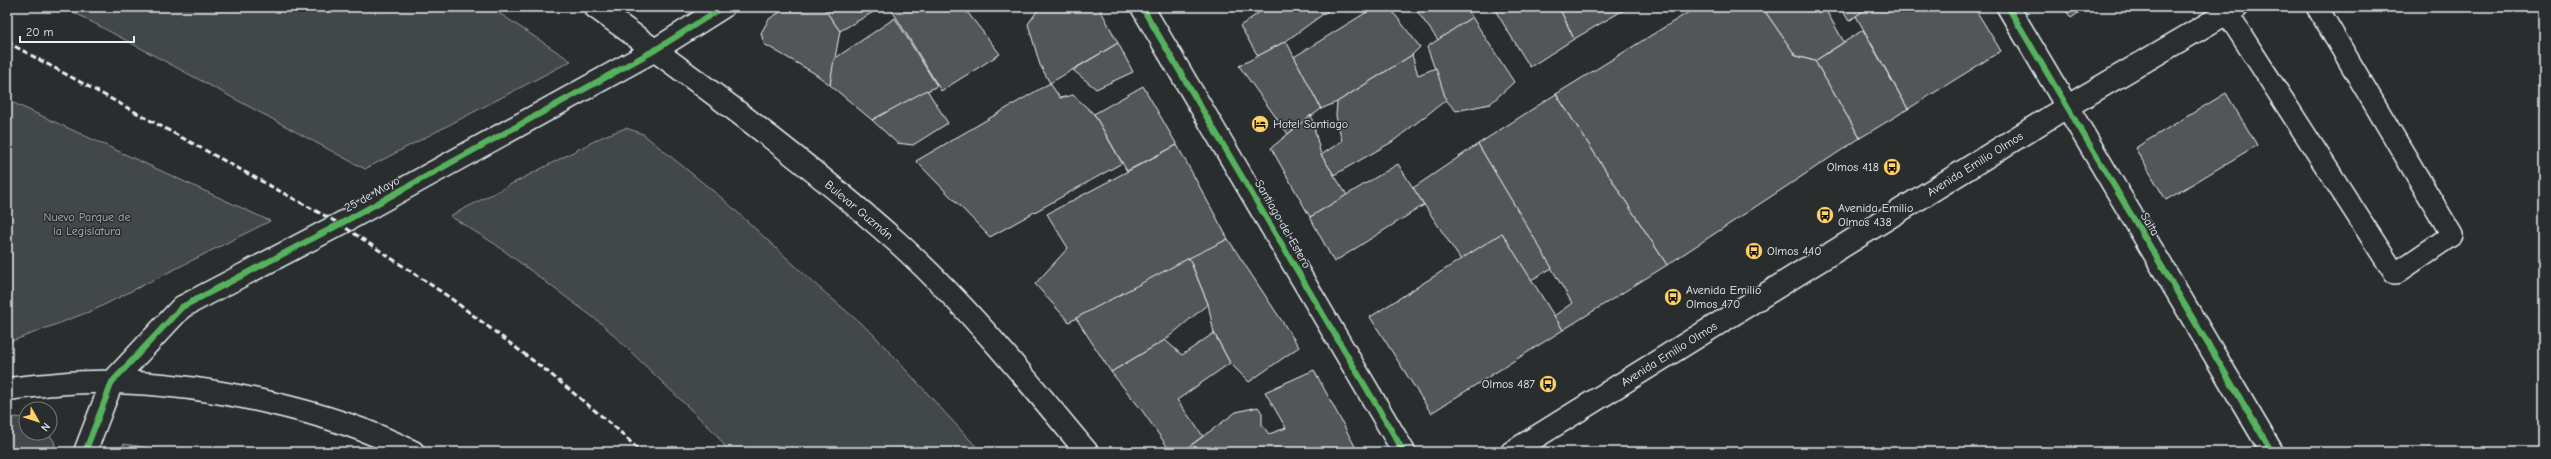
<svg xmlns="http://www.w3.org/2000/svg" width="2551" height="459" font-family="'Comic Neue',sans-serif">
<style>
.green{fill:#424648;stroke:#959ca0}
.building{fill:#535759;stroke:#e8f1f8}
.lines{fill:none;stroke-linecap:round;stroke-linejoin:round}
.service-casing{stroke:#e8f1f8;stroke-width:24}
.minor-casing{stroke:#e8f1f8;stroke-width:25}
.secondary-casing{stroke:#e8f1f8;stroke-width:25}
.primary-casing{stroke:#e8f1f8;stroke-width:25}
.service{stroke:#2a2d2e;stroke-width:21}
.minor{stroke:#2a2d2e;stroke-width:22}
.secondary{stroke:#2a2d2e;stroke-width:22}
.primary{stroke:#2a2d2e;stroke-width:22}
.rail{stroke:#e8f1f8;stroke-width:3;stroke-dasharray:6 3;stroke-linecap:butt}
.cycleway-casing{stroke:#2a2d2e;stroke-width:8}
.cycleway{stroke:#56b35d;stroke-width:6}
.labels{text-anchor:middle;dominant-baseline:central;stroke-width:3;stroke-linejoin:round;paint-order:stroke}
.poi-label{font-size:12px;fill:#e8f1f8;stroke:#2a2d2e;text-anchor:start}
.street-label{font-size:12px;fill:#e8f1f8;stroke:#2a2d2e}
.park-label{font-size:12px;fill:#aeb5ba;stroke:#2a2d2e}
</style>
<rect width="100%" height="100%" fill="#2a2d2e"/>
<filter id="ink" filterUnits="userSpaceOnUse"><feTurbulence type="fractalNoise" baseFrequency=".025" numOctaves="2"/><feDisplacementMap in="SourceGraphic" scale="8" xChannelSelector="R" yChannelSelector="G"/><feConvolveMatrix kernelMatrix="1 2 1 2 8 2 1 2 1" color-interpolation-filters="sRGB"/></filter>
<g filter="url(#ink)">
<!-- green -->
<g class="green">
<path d="M64 7H490L571 61 365 169Z"/>
<path d="M7 100 270 221 94 310 7 343Z"/>
<path d="M626 128 643 134 723 199 815 284 873 334 981 452H729L716 434 602 324 495 244 450 216 604 136Z"/>
<path d="M17 417 26 419V433H48L54 441 56 452H7V419Z"/>
<path d="M124 444 178 452H116Z"/>
</g>
<!-- building -->
<g class="building">
<path d="M788 7H823L840 31 830 85 814 73 764 44 761 33 769 19Z"/>
<path d="M823 7H882L840 31Z"/>
<path d="M890 7H961L968 13 1000 54 941 91Z"/>
<path d="M1040 7H1099L1118 43 1050 83 1040 65 1028 24Z"/>
<path d="M1267 7H1333L1286 41 1258 56 1240 26Z"/>
<path d="M1375 7H1389L1420 47 1412 55 1337 102 1321 109 1294 57Z"/>
<path d="M1414 7H1467L1472 17 1438 40Z"/>
<path d="M1493 7H1559L1574 39 1530 67Z"/>
<path d="M1559 7H1629L1574 39Z"/>
<path d="M1697 7H1762L1796 56 1815 61 1860 138 1667 265 1556 94Z"/>
<path d="M1762 7H1824L1844 42 1815 61 1796 56Z"/>
<path d="M1840 7H1869L1849 21Z"/>
<path d="M1869 7H1974L2001 51 1908 109 1856 16Z"/>
<path d="M2063 7H2087L2071 18Z"/>
<path d="M1472 17 1514 82 1490 104 1456 111 1446 100 1427 47Z"/>
<path d="M895 18 937 86 872 120 830 85 834 59Z"/>
<path d="M1863 30 1908 109 1860 138 1815 61Z"/>
<path d="M1286 41 1321 109 1288 134 1239 66Z"/>
<path d="M1118 43 1133 72 1096 89 1073 70Z"/>
<path d="M1412 55 1418 75 1436 68 1446 100 1392 142 1334 175 1321 155 1342 141 1336 116 1337 102Z"/>
<path d="M1050 83 1060 98 1073 95 1094 114 1122 163 990 237 916 161Z"/>
<path d="M1143 86 1177 145 1127 171 1094 114Z"/>
<path d="M927 90 948 123 913 145 897 143 872 120Z"/>
<path d="M2226 93 2257 145 2166 200 2135 148Z"/>
<path d="M1556 94 1667 265 1563 330 1554 316 1572 303 1478 144Z"/>
<path d="M1311 115 1321 155 1347 195 1310 217 1271 148Z"/>
<path d="M1478 144 1552 268 1531 280 1502 233 1461 260 1413 188Z"/>
<path d="M1177 145 1228 239 1069 322 1035 284 1068 248 1047 214Z"/>
<path d="M1398 164 1424 205 1334 262 1310 217Z"/>
<path d="M1502 233 1563 330 1431 413 1370 317Z"/>
<path d="M1228 239 1299 347 1249 382 1230 363 1214 333 1208 304 1189 258Z"/>
<path d="M1189 258 1208 304 1165 340 1111 372 1076 318Z"/>
<path d="M1214 333 1230 363 1177 400 1203 436 1182 452H1171L1141 409 1111 372 1165 340 1182 355Z"/>
<path d="M1314 370 1358 452H1182L1236 412 1258 407 1262 413V425L1269 434 1286 428 1265 392Z"/>
</g>
<g class="lines">
<defs>
<path id="service" d="M2227 13 2395 274 2452 235 2317 7"/>
<g id="minor">
<path d="M1142 7 1404 452"/>
<path d="M2008 7 2272 452"/>
<path d="M7 389C42 385 78 381 113 382 205 384 331 410 413 452"/>
<path d="M85 452 112 382 182 307 340 224 655 50 723 7"/>
</g>
<path id="secondary" d="M595 7C698 81 801 157 896 241 967 305 1026 379 1087 452"/>
<path id="primary" d="M1512 452 2068 106 2237 7"/>
</defs>
<!-- service casing -->
<use href="#service" class="service-casing"/>
<!-- minor casing -->
<use href="#minor" class="minor-casing"/>
<!-- secondary casing -->
<use href="#secondary" class="secondary-casing"/>
<!-- primary casing -->
<use href="#primary" class="primary-casing"/>
<!-- service -->
<use href="#service" class="service"/>
<!-- minor -->
<use href="#minor" class="minor"/>
<!-- secondary -->
<use href="#secondary" class="secondary"/>
<!-- primary -->
<use href="#primary" class="primary"/>
<!-- rail -->
<path class="rail" d="M7 42 340 224 449 297 548 372 616 428 641 452"/>
<defs>
<g id="cycleway">
<path d="M1142 7 1404 452"/>
<path d="M2008 7 2272 452"/>
<path d="M85 452 112 382 182 307 340 224 655 50 723 7"/>
</g>
</defs>
<!-- cycleway casing -->
<use href="#cycleway" class="cycleway-casing"/>
<!-- cycleway -->
<use href="#cycleway" class="cycleway"/>
</g>
</g>
<!-- icons -->
<defs>
<symbol id="hotel-disc" viewBox="-11 -11 22 22"><circle r="9.5" fill="#ffd166" stroke="#2a2d2e"/><path d="M-6-4.5h1.5V1H6V5H4.5V3h-9V5H-6ZM-4 0a1.8 1.8 0 1 1 3.6 0ZM.5 0V-2.5h3Q6-2.5 6 0Z" fill="#111"/></symbol>
<symbol id="bus-disc" viewBox="-11 -11 22 22"><circle r="9.5" fill="#ffd166" stroke="#2a2d2e"/><path d="M-5-6H5V4H4V6H2V4H-2V6H-4V4H-5ZM-3.5-4V0h7V-4ZM-3.5 1.2v1.5H-2V1.2ZM2 1.2v1.5H3.5V1.2Z" fill="#111"/></symbol>
</defs>
<g fill-rule="evenodd">
<use href="#hotel-disc" x="1250" y="114" width="20" height="20"/>
<use href="#bus-disc" x="1882" y="157" width="20" height="20"/>
<use href="#bus-disc" x="1815" y="205" width="20" height="20"/>
<use href="#bus-disc" x="1744" y="241" width="20" height="20"/>
<use href="#bus-disc" x="1663" y="287" width="20" height="20"/>
<use href="#bus-disc" x="1538" y="374" width="20" height="20"/>
</g>
<g class="labels">
<!-- poi labels -->
<g class="poi-label">
<text x="1273" y="124">Hotel Santiago</text>
<text x="1879" y="167" text-anchor="end">Olmos 418</text>
<text x="1838" y="208">Avenida Emilio<tspan x="1838" dy="14">Olmos 438</tspan></text>
<text x="1767" y="251">Olmos 440</text>
<text x="1686" y="290">Avenida Emilio<tspan x="1686" dy="14">Olmos 470</tspan></text>
<text x="1535" y="384" text-anchor="end">Olmos 487</text>
</g>
<!-- street labels -->
<g class="street-label">
<text transform="translate(1975 164) rotate(-32)">Avenida Emilio Olmos</text>
<text transform="translate(372 194) rotate(-29)">25 de Mayo</text>
<text transform="translate(859 210) rotate(40)">Bulevar Guzmán</text>
<text transform="translate(1283 224) rotate(60)">Santiago del Estero</text>
<text transform="translate(2150 224) rotate(59)">Salta</text>
<text transform="translate(1669 354) rotate(-32)">Avenida Emilio Olmos</text>
</g>
<!-- park labels -->
<g class="park-label">
<text x="87" y="217">Nuevo Parque de<tspan x="87" dy="14">la Legislatura</tspan></text>
</g>
</g>
<!-- margin -->
<rect width="2551" height="459" fill="none" stroke="#2a2d2e" stroke-width="24"/>
<rect x="12" y="12" width="2527" height="435" fill="none" stroke="#e8f1f8" stroke-width="1.5" filter="url(#ink)"/>
<!-- north arrow -->
<g transform="translate(38 421) rotate(129)"><circle r="19" fill="#2a2d2e" stroke="#767b7f"/>
<path d="M0-3L7 15L0 10L-7 15Z" fill="#ffd166"/>
<text y="-6" font-size="11" font-weight="bold" text-anchor="middle" fill="#e8f1f8">N</text>
</g>
<!-- scale -->
<path d="M20 36v6h114v-6" fill="none" stroke="#e8f1f8" stroke-width="2"/>
<text x="26" y="36" font-size="12" fill="#e8f1f8" stroke="#2a2d2e" stroke-width="3" paint-order="stroke">20 m</text>
</svg>
